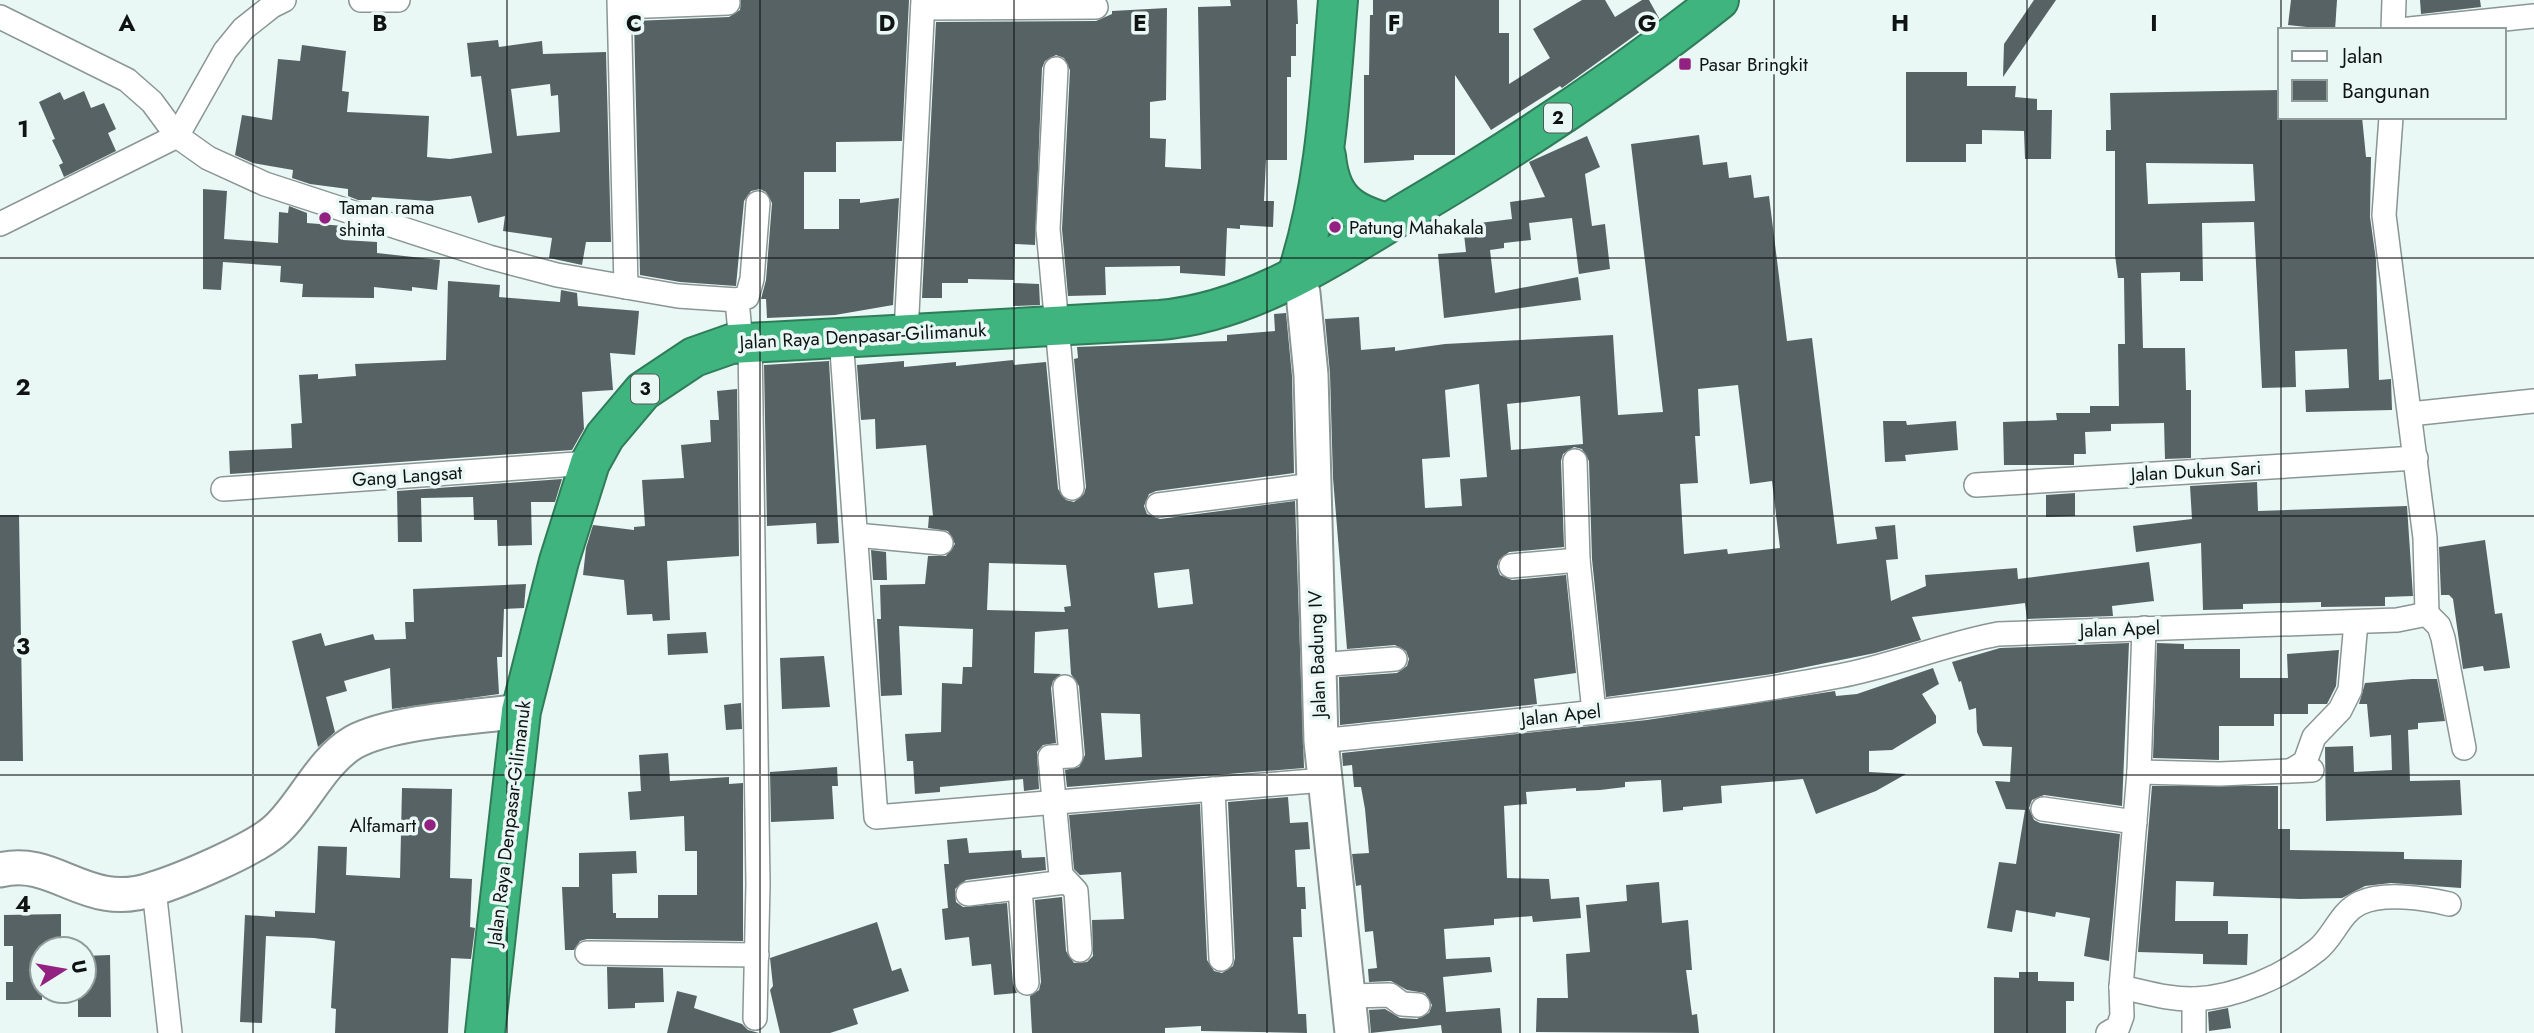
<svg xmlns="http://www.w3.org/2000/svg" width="2534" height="1033" font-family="Jost,sans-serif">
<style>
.building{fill:#576265;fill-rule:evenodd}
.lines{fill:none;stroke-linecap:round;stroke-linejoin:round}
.street-casing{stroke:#8a9694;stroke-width:26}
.secondary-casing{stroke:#8a9694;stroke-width:37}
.highway-casing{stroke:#2f7c59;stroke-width:42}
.street{stroke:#fff;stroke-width:23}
.secondary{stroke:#fff;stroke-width:33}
.highway{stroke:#40b47e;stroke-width:38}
.grid{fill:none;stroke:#0f1313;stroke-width:2;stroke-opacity:0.55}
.poi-dot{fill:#922181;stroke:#e9f7f5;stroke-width:2.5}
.labels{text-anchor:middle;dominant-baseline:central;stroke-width:7;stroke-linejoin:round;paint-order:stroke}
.shield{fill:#e9f7f5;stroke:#505757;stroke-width:2}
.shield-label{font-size:18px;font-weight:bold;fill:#0f1313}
.poi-label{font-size:19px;fill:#0f1313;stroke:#e9f7f5;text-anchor:start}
.street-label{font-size:19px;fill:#0f1313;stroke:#e9f7f5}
.grid-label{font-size:23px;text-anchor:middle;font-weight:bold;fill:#0f1313;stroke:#e9f7f5;stroke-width:7;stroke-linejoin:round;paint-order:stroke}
</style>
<rect width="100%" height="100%" fill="#e9f7f5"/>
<!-- building -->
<g class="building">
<path d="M741 0H909L902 141 836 142V172H804V229H839V199H860V203L899 198 893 305 835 315 767 318 766 299H761L766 280 772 203 766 192 760 189 751 191 744 201 736 286 680 282 640 275 634 21 729 17 740 10Z"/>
<path d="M1230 0H1297L1298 24H1296V56H1291V77H1287V160H1266L1264 201H1274L1273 227 1240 225V229L1227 228 1225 276 1180 273V266L1105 267 1106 295 1068 296 1062 229 1070 70 1064 58 1056 55 1045 61 1042 68 1035 245 1015 244 1014 280 968 279V283H942V298H922L936 22 1096 21 1112 14V11L1167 8 1166 100 1150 102V138L1166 139 1165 167 1201 169 1198 7 1231 6Z"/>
<path d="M1373 0H1499V33H1509V84L1550 58 1533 29 1582 0H1605L1615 17 1642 0H1649L1659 18 1562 88 1560 86 1491 130 1455 75V155H1414V160L1364 163V75H1369L1370 15H1373Z"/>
<path d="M2034 0H2056L2003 77 2004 44Z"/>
<path d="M2291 0H2337L2335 30 2288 25Z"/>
<path d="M2420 0H2480L2481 7 2421 14Z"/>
<path d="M498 40 499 47 542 41 543 54 606 52 611 242H586L582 265 549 258 552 238 503 231 505 216 478 223 471 196 429 201 372 197 371 200H358L348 196V189L310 184 292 178 293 170 253 163 235 155 242 115 272 120 278 59 300 61 302 45 346 51 342 91 349 92 347 112 429 116 427 157 450 159 492 153 481 76 471 77 467 43ZM550 84 551 96 558 95 560 132 517 136 511 89Z"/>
<path d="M1906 72H1967V86H2016L2015 97 2037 99V110H2052L2051 159H2025L2024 131 1982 130V144H1966V162H1906Z"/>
<path d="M2280 90V117H2362L2366 157H2371L2370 217 2376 260 2379 380 2391 379 2392 410 2306 412 2305 390 2349 388 2347 349 2295 351 2296 387 2262 388 2254 222 2202 223 2203 281H2180V272L2141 273 2143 348H2185L2186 390H2191V458L2165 459 2164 423 2111 424V431L2085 432 2086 454H2074V465H2004L2003 422 2057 420 2056 413H2090V406H2119L2118 344H2125L2124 278H2118L2115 255V151H2106V130H2111L2110 93ZM2146 163 2253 164 2255 201 2148 204Z"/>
<path d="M84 91 91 108 104 103 116 129 108 133 116 151 64 177 59 165 63 163 52 140 55 139 39 102 60 92 64 100Z"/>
<path d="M1699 135 1703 165 1727 162 1729 178 1751 175 1754 198 1769 196 1787 341 1812 338 1837 544 1877 539 1875 527 1895 525 1898 559 1886 560 1891 601 1926 586 1925 575 2017 568 2018 579 2149 562 2154 601 2112 606 2113 616 2027 619 2025 603 1912 617 1921 640 1875 653 1772 674 1606 697 1592 559 1589 461 1582 449 1574 447 1563 454 1561 461 1564 547 1509 552 1499 560 1497 567 1500 575 1512 580 1566 575 1576 673 1534 679 1537 704 1340 725 1339 677 1397 673 1407 666 1409 659 1406 651 1395 645 1347 649 1333 478 1330 374 1325 319 1359 317 1361 350 1395 347V351L1445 344 1613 335 1618 415 1663 412 1631 144ZM1479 384 1487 477 1460 479 1462 506 1425 508 1422 459 1450 457 1445 390ZM1738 385 1750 484 1772 481 1780 548 1728 554 1727 549 1684 554 1680 484 1698 483 1695 436H1700L1698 389ZM1580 396 1583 444 1511 450 1507 404Z"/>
<path d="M1587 136 1600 167 1585 174 1592 226 1605 224 1610 269 1579 274 1572 218 1529 223 1531 240 1504 243V248L1490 250 1495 293 1578 277 1581 300 1444 318 1438 254 1466 252 1463 225 1512 219 1510 202 1545 197 1529 162Z"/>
<path d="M203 189 227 191 224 239 278 243 279 212 288 213 289 206 307 213V223L344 226 343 240 377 242V253L440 260 437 290 412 287V291L374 287V298L302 297 303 284 280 282 281 266 223 262 221 290 203 289Z"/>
<path d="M448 281 500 285 499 297 560 302 561 290 577 293 578 306 639 311 635 355 610 353 613 390 582 392 584 429 572 450 230 474 229 451 292 448 291 424 302 423 299 375 318 374V379L356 376 355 364 446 360Z"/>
<path d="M1013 283 1039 284 1040 305 1013 306Z"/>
<path d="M1286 313 1292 376 1294 473 1156 491 1149 494 1144 506 1147 514 1160 519 1295 501 1304 768 1067 787 1065 770 1079 767 1085 755 1079 686 1071 674 1068 629 1035 632 1034 673 1061 674 1053 681 1051 688 1056 743 1043 745 1037 752 1039 789 1024 791 1023 779 940 787V792L915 794 913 761H907L905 734 941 732 942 683 962 684 963 667H972L973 629 899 626 902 695 881 696 877 619H881L880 585 925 584 928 556H946L955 544 948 531 928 528 929 516H933L926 445 876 449 875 419 861 420 857 365 904 361V367L956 362V366L1013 360 1014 365 1046 362 1058 489 1066 500 1074 502 1084 494 1086 487 1074 359 1078 358 1077 347 1227 341V335L1275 331 1274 314ZM989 563 1066 565 1071 606 1064 607 1065 612 987 610ZM1189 569 1193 604 1158 608 1154 573ZM1101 713 1140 714 1142 757 1105 760Z"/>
<path d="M829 361 839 543 817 544 816 523 767 526 764 365Z"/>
<path d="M737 389 739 556 667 561 670 620 653 621 652 614 627 615 624 580 583 575 586 548 593 525 634 530V527L645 526 642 480 684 478 681 445 711 442 710 420H719L717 391Z"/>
<path d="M1883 421H1906L1907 425 1956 421 1958 450 1905 455 1906 461 1885 462Z"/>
<path d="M562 479 555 502H531L532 545 498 546 497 520H474L473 497 421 498 422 542H398L397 491Z"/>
<path d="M2257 482 2258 511 2407 506 2413 596 2385 597V606L2321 607V602L2243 604V609L2203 610 2201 543 2136 552 2133 526 2192 519 2190 486Z"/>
<path d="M2075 493V516L2046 517V495Z"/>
<path d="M0 515H19L23 761H0Z"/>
<path d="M2485 540 2495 614 2502 613 2510 668 2484 671 2483 666 2463 669 2453 599 2449 595H2441L2439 547Z"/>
<path d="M871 550 886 552 887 580H873Z"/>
<path d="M526 584 524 608 504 609 502 657H497L499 694 392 709 390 668 344 681 347 691 326 697 335 732 318 747 292 641 321 633 325 646 373 634 375 640 406 639 405 622H414L413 589Z"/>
<path d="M706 632 708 653 668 655 667 634Z"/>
<path d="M2129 643 2122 806 2044 795 2032 800 2029 808 2034 820 2040 823 2120 834 2109 961 2084 956 2090 918 2056 912 2055 917 2016 910 2012 932 1987 928 1999 862 2016 864 2025 810 2006 809 1995 781 2010 782 2012 747 1983 746 1977 732 1976 708 1969 710 1961 681 1959 682 1952 662 2000 648Z"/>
<path d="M2157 643 2184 644V649H2240V678H2288L2287 654 2339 650 2336 686 2327 704H2308V714H2274V726H2219V760L2153 758Z"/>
<path d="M824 656 830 707 782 709 780 658Z"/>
<path d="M1933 668 1939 684 1922 694 1936 716V723L1892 750 1869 751V772L1906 774 1876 791 1816 814 1803 779 1721 786 1722 803 1683 807V810L1663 812 1661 780 1625 782V787L1600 790 1576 791V788L1526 792 1527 804 1504 806 1507 878 1549 879 1551 899 1579 897 1581 918 1533 922 1532 916 1494 919V925L1444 929 1446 959 1490 957 1492 972 1443 977 1446 1012 1500 1008 1502 1033H1442L1441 1025 1371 1033 1369 1010 1385 1009 1400 1018 1417 1019 1429 1013 1432 1005 1425 993 1407 990 1391 981 1369 982 1368 969 1377 968 1373 931 1365 932 1361 885 1356 886 1352 854 1369 853 1365 809 1361 787H1354L1352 765 1343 766 1342 753 1647 720 1835 691 1836 696 1857 694Z"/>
<path d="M2412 679H2437L2445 721 2418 723V729L2408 730 2410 781 2460 780 2462 815 2326 821 2325 747 2353 746 2354 772 2392 770 2391 735 2370 737 2367 704H2359L2365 683Z"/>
<path d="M741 703 742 729 726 730 724 705Z"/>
<path d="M668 753 670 781 729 777V784L743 783V941L587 939 580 941 574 950H565L562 887H579V853L636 851 637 873 612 874 613 913H616V918H658V895H697V851H685L684 816 630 820 628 792 641 791 639 755Z"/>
<path d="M837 767 838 786H832L834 819 771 822 770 772Z"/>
<path d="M2152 786H2278V829H2290V850L2404 852V859L2462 860 2461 888 2391 883 2365 886 2342 898 2300 899 2213 896 2214 882 2176 881 2175 921H2228V934H2248L2247 965 2203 964V954L2138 952Z"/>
<path d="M402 788 452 789 450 878 472 879 470 927 475 928 471 959 451 958 448 1033H335L336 1009 331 1008 335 941 314 938 266 936 262 1023 240 1022 245 915 275 917V911L315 913 318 846 347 847 346 875 400 878Z"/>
<path d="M1288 797 1290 823 1308 822 1310 849 1295 850 1297 887H1305L1306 909H1301L1302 937H1293L1298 1014H1306L1307 1033 1201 1031V1026L1165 1028V1033H1032L1030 996 1039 990 1041 982 1035 900 1062 897 1066 951 1074 963 1087 962 1093 956 1092 920 1124 919 1121 872 1080 875 1074 869 1069 815 1200 804 1207 960 1214 971 1222 973 1233 966 1235 958 1228 802Z"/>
<path d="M967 838 969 853 1021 850 1022 858 1045 857 1046 870 966 880 955 889 956 902 963 907 1007 903 1013 984 1017 993 994 995 991 964 972 966 969 937 945 940 942 909 948 908 944 864H949L947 840Z"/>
<path d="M1659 882 1662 923 1688 920 1692 970H1686L1692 1015 1697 1014 1699 1033 1536 1032 1537 998H1568L1566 954 1590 952 1586 905 1627 901 1626 885Z"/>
<path d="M61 914V944H42V1000H6V982H13V946H4V915Z"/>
<path d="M877 922 892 971 901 968 909 991 853 1009 858 1024 830 1033H780L770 990 773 986 770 958Z"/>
<path d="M110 955 111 1017H78V991H84V956Z"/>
<path d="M607 967 663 968 664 1002 635 1003V1008L608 1009Z"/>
<path d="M2019 972H2038V981L2074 982V1001H2066V1033H1994V977L2019 978Z"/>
<path d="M677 991 697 996 694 1008 742 1024 748 1030 759 1033H667Z"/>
<path d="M2228 1008 2231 1028 2209 1031 2208 1012Z"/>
</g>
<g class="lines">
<defs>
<g id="street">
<path d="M361 0H398"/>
<path d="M619 0 626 287"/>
<path d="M620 7 728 3"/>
<path d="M923 8 1096 7"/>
<path d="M0 17 127 80 152 102 177 136 208 158 265 184 489 257 557 275 678 296 737 300"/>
<path d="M2393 30 2394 0"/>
<path d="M2400 30 2534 16"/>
<path d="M1056 69 1048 229 1072 488"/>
<path d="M0 224 177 136 225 51 243 29 272 6 284 0"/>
<path d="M906 333 923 0"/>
<path d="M841 337 876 817 1324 780"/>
<path d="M750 342 758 884 755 1018"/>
<path d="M741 343 737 300 747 297 752 279 758 203"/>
<path d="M2410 414 2534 401"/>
<path d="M1575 461 1578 560 1594 712"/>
<path d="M1976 485 2416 458"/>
<path d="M223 489 590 463"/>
<path d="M1158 505 1313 485"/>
<path d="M856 535 941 543"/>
<path d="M1511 566 1578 560"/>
<path d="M2427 614 2439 626 2443 638 2464 748"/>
<path d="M1318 665 1395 659"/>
<path d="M1065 687 1071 756 1050 757 1061 875 1076 891 1080 950"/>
<path d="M1321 741C1493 722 1668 709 1839 676 1893 666 1944 644 1998 634L2397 620 2427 614 2425 538 2384 215 2391 117"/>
<path d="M2292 770 2305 762 2314 737 2340 710 2350 690 2356 622"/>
<path d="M2139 772 2220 774 2312 770"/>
<path d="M1213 789 1221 959"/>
<path d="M2043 809 2135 822"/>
<path d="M1020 888 1027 983"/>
<path d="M154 889 170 1033"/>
<path d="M968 894 1065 882"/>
<path d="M587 953 757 955"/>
<path d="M2121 987C2145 992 2170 1000 2195 999 2237 997 2284 976 2317 950 2333 938 2340 912 2360 903 2384 892 2425 898 2449 904"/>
<path d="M1349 996 1390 995 1402 1004 1418 1005"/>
<path d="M2108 1033 2118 1027 2122 1016 2121 987 2139 772 2144 628"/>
<path d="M2194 1033V999"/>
</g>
<g id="secondary">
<path d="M1297 275 1303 293 1311 375 1321 741 1352 1033"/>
<path d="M0 870C56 856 86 912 153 889 182 880 256 849 277 829 304 804 321 761 354 742 393 721 476 717 521 711"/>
</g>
<g id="highway">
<path d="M1326 156C1330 198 1348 213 1388 223"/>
<path d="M1297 275C1326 186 1330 93 1338 0"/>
<path d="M485 1033 521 711 559 561 590 463 605 436 643 391 694 357 731 344 1160 320C1251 312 1330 258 1406 212 1515 148 1620 79 1719 0"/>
</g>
</defs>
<!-- street casing -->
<use href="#street" class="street-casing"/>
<!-- secondary casing -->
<use href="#secondary" class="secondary-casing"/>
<!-- highway casing -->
<use href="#highway" class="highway-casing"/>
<!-- street -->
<use href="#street" class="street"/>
<!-- secondary -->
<use href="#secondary" class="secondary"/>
<!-- highway -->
<use href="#highway" class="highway"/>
</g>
<!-- grid -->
<path class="grid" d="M253 0V1033M507 0V1033M760 0V1033M1014 0V1033M1267 0V1033M1520 0V1033M1774 0V1033M2027 0V1033M2281 0V30M2281 117V1033M0 258H2534M0 516H2534M0 775H2534"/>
<!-- markers -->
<g class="poi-dot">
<rect x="1678" y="57" width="14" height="14" rx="3.5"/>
<circle cx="325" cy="218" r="7"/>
<circle cx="1335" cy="227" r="7"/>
<circle cx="430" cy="825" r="7"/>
</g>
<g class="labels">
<!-- shield labels -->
<g class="shield">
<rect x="1544" y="103.5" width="28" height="29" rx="5"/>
<rect x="631" y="374.5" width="28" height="29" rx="5"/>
</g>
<g class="shield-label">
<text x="1558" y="118">2</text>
<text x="645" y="389">3</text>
</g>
<!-- poi labels -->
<g class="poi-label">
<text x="1699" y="64">Pasar Bringkit</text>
<text x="339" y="207">Taman rama<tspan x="339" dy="22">shinta</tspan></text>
<text x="1349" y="227">Patung Mahakala</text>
<text x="416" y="825" text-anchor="end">Alfamart</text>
</g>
<!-- street labels -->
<g class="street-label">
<text transform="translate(863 336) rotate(-3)">Jalan Raya Denpasar-Gilimanuk</text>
<text transform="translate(2196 471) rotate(-3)">Jalan Dukun Sari</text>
<text transform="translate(407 476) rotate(-4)">Gang Langsat</text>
<text transform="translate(2120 629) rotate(-2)">Jalan Apel</text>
<text transform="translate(1317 654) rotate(-92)">Jalan Badung IV</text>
<text transform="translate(1561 715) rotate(-6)">Jalan Apel</text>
<text transform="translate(509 823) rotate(-83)">Jalan Raya Denpasar-Gilimanuk</text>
</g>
</g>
<g class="grid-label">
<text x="127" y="31">A</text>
<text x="380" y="31">B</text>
<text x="634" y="31">C</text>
<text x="887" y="31">D</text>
<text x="1140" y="31">E</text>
<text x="1394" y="31">F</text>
<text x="1647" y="31">G</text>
<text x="1900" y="31">H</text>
<text x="2154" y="31">I</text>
<text x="23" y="137">1</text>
<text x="23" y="395">2</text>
<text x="23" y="654">3</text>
<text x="23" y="912">4</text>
</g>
<!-- legend -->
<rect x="2278" y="28" width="228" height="91" fill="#e9f7f5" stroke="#929c9b" stroke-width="2"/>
<rect x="2292" y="51" width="35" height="10" fill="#ffffff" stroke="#929c9b" stroke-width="2"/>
<text x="2342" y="63" font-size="21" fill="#0f1313">Jalan</text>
<rect x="2292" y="80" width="35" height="21" fill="#576265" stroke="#929c9b" stroke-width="2"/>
<text x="2342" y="98" font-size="21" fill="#0f1313">Bangunan</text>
<!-- north arrow -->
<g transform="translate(63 970) rotate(79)"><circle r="33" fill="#e9f7f5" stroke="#929c9b" stroke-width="2"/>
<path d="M0-5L12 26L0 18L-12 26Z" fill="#922181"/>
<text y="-10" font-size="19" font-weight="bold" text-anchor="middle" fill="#0f1313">U</text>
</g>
</svg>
